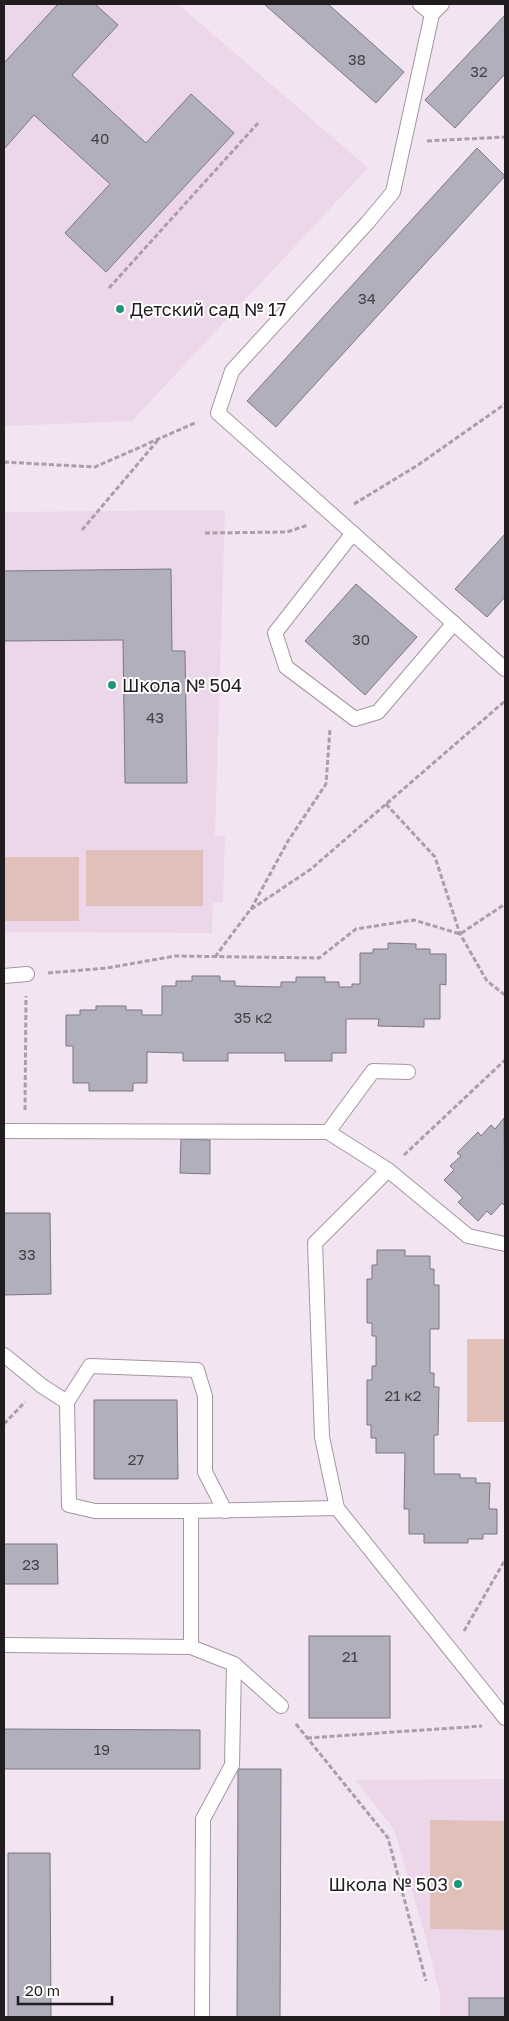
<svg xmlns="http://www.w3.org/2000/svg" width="509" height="2021" font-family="'Golos Text',sans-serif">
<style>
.built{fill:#ebd7e9}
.green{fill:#e1c0b9}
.building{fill:#b2afbd;stroke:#7b7785}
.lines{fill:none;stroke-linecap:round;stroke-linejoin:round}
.service-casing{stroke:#a397a2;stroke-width:16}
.path{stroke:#aa9fa8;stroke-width:3;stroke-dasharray:5 2.5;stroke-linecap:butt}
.service{stroke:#fff;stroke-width:14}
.poi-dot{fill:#209477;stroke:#fff;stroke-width:2}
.labels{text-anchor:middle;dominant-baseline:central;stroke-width:4;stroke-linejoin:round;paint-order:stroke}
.number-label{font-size:15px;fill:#454147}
.poi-label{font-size:18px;fill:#211c20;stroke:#fff;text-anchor:start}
</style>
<rect width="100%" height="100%" fill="#f2e4f0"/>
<!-- built -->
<g class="built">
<path d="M4 4H178L368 168 132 421 4 426Z"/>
<path d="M225 510 215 836H225L223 902 213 903 212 933 4 932V512Z"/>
<path d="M505 1779V2017H440V1995L426 1939 394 1829 355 1780Z"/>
</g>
<!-- green -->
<g class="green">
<rect x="86" y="850" width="117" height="56"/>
<rect x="4" y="857" width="75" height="64"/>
<rect x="467" y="1339" width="38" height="83"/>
<path d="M430 1820 505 1821V1930L430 1929Z"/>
</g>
<!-- building -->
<g class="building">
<path d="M58 4H95L118 25 72 75 146 143 191 94 234 133 106 272 65 233 110 184 34 115 4 149V63Z"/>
<path d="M264 4H328L404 72 376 103Z"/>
<path d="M505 15V74L455 128 425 100Z"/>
<path d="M477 148 505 176 276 427 247 401Z"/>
<path d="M505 534V597L487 617 455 589Z"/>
<path d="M171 569 172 651H185L187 783H125L123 640 4 641V571Z"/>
<path d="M356 584 417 637 365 695 305 641Z"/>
<path d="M388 943 416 944V949H430V954H446V985L440 984V1019H424V1027L378 1026 379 1019H346V1053H332V1061H285V1053H228V1061H183V1053L147 1052V1083H133V1091H89V1083H73V1046H66V1015H80V1010H96V1006H126V1010H142V1015H162V986H176V981H192V976H220V981H235V986L281 987V982H296V977H325V982H339V987H352V984H360V953H373V949H388Z"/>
<path d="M504 1118 505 1206 502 1203 491 1215 487 1211 478 1221 458 1202 463 1198 444 1180 454 1170 450 1166 461 1156 457 1153 478 1132 481 1136 491 1125 495 1129Z"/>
<path d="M181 1139 210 1140V1174L180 1173Z"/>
<path d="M4 1213H50L51 1294 4 1295Z"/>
<path d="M377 1250H405V1256H430V1269H434V1285H439V1329H430V1373H434V1387H439L438 1435H434V1474H460V1478H476V1483H490L489 1509H497V1534H483V1539H468V1543H424V1534H409V1509H404L405 1453H376V1438H371V1425H367V1380H372V1366H376V1336H372V1323H367V1279H372V1265H377Z"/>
<path d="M94 1400H177L178 1479H94Z"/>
<path d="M4 1544H57L58 1584H4Z"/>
<rect x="309" y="1636" width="81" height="82"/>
<path d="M4 1729 200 1730V1769H4Z"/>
<path d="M238 1769H281L280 2017H237Z"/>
<path d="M8 1853H50L51 2017H8Z"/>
<rect x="469" y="1998" width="36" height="19"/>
</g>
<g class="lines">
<defs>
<g id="service">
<path d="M420 4 432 14"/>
<path d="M442 4 432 14 393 192 368 222 232 371 218 413 505 669"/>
<path d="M353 533 275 633 286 667 355 719 378 712 454 623"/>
<path d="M4 976 27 974"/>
<path d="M4 1131 328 1132 388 1170 468 1236 505 1244"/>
<path d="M328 1132 373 1071 408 1072"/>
<path d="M388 1170 315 1243 322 1437 337 1508 505 1718"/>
<path d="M4 1355 42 1386 67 1402 69 1505 95 1511H191"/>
<path d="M67 1402 90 1366 197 1370 205 1396V1472L225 1511"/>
<path d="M4 1645 191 1647 234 1664 232 1765 203 1819 202 2017"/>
<path d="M191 1647V1511L337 1508"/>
<path d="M234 1664 281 1706"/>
</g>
</defs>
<!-- service casing -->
<use href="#service" class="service-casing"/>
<!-- path -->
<g class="path">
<path d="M427 141 505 137"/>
<path d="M109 288 259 122"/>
<path d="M4 462 95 467 197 422"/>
<path d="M354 504 418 465 505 404"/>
<path d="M82 530 158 440"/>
<path d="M205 533 287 532 308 525"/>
<path d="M386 804 435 857 460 934 487 981 505 995"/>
<path d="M251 909 288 841 326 784 330 729"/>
<path d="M215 957 250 910 311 869 505 701"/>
<path d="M48 973 107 968 175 956 319 958 356 929 414 920 460 934 505 904"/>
<path d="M25 1110 26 996"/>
<path d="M404 1155 505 1060"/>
<path d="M4 1424 25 1402"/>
<path d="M464 1631 505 1560"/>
<path d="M296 1724 388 1838 426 1981"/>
<path d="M307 1738 482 1726"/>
</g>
<!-- service -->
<use href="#service" class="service"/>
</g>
<!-- markers -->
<g class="poi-dot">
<circle cx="120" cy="309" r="5"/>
<circle cx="112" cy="685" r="5"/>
<circle cx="458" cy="1884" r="5"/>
</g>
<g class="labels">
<!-- number labels -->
<g class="number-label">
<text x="357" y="59">38</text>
<text x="479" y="71">32</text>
<text x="100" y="138">40</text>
<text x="367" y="298">34</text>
<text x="361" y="639">30</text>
<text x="155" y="717">43</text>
<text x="253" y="1017">35 к2</text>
<text x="27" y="1254">33</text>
<text x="403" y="1395">21 к2</text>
<text x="136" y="1459">27</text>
<text x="31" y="1564">23</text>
<text x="350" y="1656">21</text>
<text x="102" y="1749">19</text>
</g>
<!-- poi labels -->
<g class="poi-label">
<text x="130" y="309">Детский сад № 17</text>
<text x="122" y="685">Школа № 504</text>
<text x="448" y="1884" text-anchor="end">Школа № 503</text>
</g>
</g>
<!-- border -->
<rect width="509" height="2021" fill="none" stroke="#211c20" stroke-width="10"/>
<!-- scale -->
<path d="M18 1996v8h94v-8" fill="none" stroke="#211c20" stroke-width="2.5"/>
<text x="25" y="1996" font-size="15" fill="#211c20" stroke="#ffffff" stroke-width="4" paint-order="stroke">20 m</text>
</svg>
